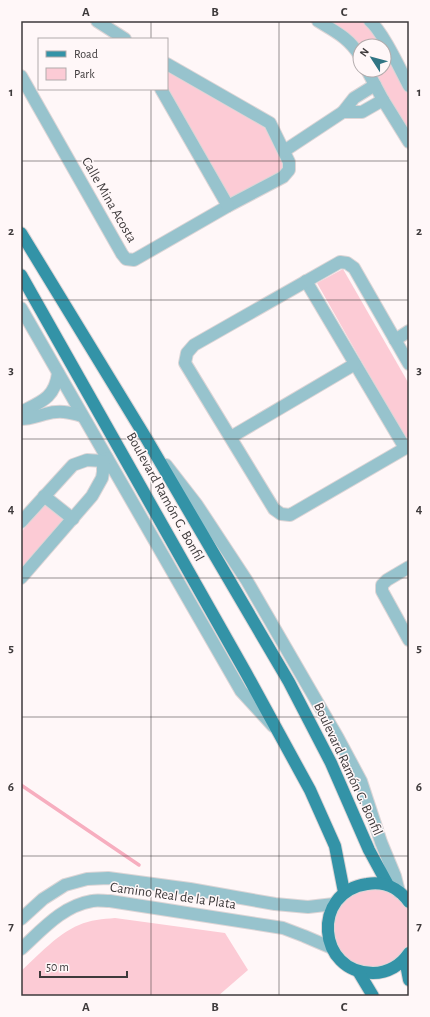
<svg xmlns="http://www.w3.org/2000/svg" width="430" height="1017" font-family="'Alegreya Sans',sans-serif">
<style>
.green{fill:#fccbd5}
.lines{fill:none;stroke-linecap:round;stroke-linejoin:round}
.stream{stroke:#f7aebf;stroke-width:3.5}
.minor-casing{stroke:#dcd5d6;stroke-width:14}
.major-casing{stroke:#dcd5d6;stroke-width:14}
.minor{stroke:#97c3cd;stroke-width:12}
.major{stroke:#3393a7;stroke-width:12}
.grid{fill:none;stroke:#3e3a3b;stroke-width:1;stroke-opacity:0.55}
.labels{text-anchor:middle;dominant-baseline:central;stroke-width:3;stroke-linejoin:round;paint-order:stroke}
.street-label{font-size:14px;fill:#3e3a3b;stroke:#fff7f8}
.neatline{fill:none;stroke:#3e3a3b;stroke-width:1.5}
.grid-label{font-size:13px;text-anchor:middle;font-weight:bold;fill:#3e3a3b}
</style>
<rect width="100%" height="100%" fill="#fff7f8"/>
<!-- green -->
<g class="green">
<path d="M318 21H370L409 86V142L367 70H384V46H360Z"/>
<path d="M167 64 270 123 289 170 228 206 167 89Z"/>
<path d="M343 269 409 384V436L406 438 359 357 317 283Z"/>
<path d="M48 501 66 517 21 569V532Z"/>
<path d="M373 883 409 898V953L380 973 340 960 328 918 334 904Z"/>
<path d="M115 918 225 933 248 970 218 996H21V971C39 955 57 934 79 925 90 920 103 919 115 918Z"/>
</g>
<g class="lines">
<!-- stream -->
<path class="stream" d="M21 785 139 865"/>
<defs>
<g id="minor">
<path d="M97 21 125 39"/>
<path d="M318 21C336 32 349 38 360 56"/>
<path d="M370 21C383 32 400 69 409 86"/>
<path d="M367 70 383 100 409 142"/>
<path d="M21 76 122 254 126 259 134 260 228 206 283 177 289 170V162L270 123 167 64"/>
<path d="M375 85 354 98 343 112H362L383 100"/>
<path d="M161 89 228 206"/>
<path d="M284 151 343 112"/>
<path d="M306 281 405 448"/>
<path d="M21 308 241 691 273 726"/>
<path d="M395 340 409 331"/>
<path d="M409 364 354 268 347 263 340 262 194 345 187 353 185 363 274 509 281 514 290 515 409 446"/>
<path d="M21 412C41 402 55 398 58 373"/>
<path d="M21 419C30 419 37 416 45 414 59 410 69 412 82 416"/>
<path d="M231 437 355 364"/>
<path d="M166 465 197 505 247 581 338 738 361 781 381 842 395 876 399 892"/>
<path d="M44 496 73 519"/>
<path d="M21 522 73 465 87 460 103 461 107 458"/>
<path d="M409 567 387 580 382 585V591L409 640"/>
<path d="M21 578 92 496 102 478 103 472V461"/>
<path d="M21 919 43 899 65 885 87 879 108 878 190 889 275 904 308 907 334 904"/>
<path d="M21 949C42 930 62 906 92 901 97 900 104 901 110 901L283 928 304 936 332 948"/>
</g>
<g id="major">
<path d="M21 233 146 438 289 682 331 763 369 850 388 885"/>
<path d="M21 275 246 673 310 790 335 846 344 892"/>
<path d="M409 902C399 888 384 881 367 884 311 892 317 973 373 973 388 973 401 965 409 953"/>
<path d="M405 959 409 980"/>
<path d="M358 971 373 996"/>
</g>
</defs>
<!-- minor casing -->
<use href="#minor" class="minor-casing"/>
<!-- major casing -->
<use href="#major" class="major-casing"/>
<!-- minor -->
<use href="#minor" class="minor"/>
<!-- major -->
<use href="#major" class="major"/>
</g>
<!-- grid -->
<path class="grid" d="M151 21V39M279 21V996M151 89V996M21 161H409M21 300H409M21 439H409M21 578H409M21 717H409M21 856H409"/>
<g class="labels">
<!-- street labels -->
<g class="street-label">
<text transform="translate(109 200) rotate(60)">Calle Mina Acosta</text>
<text transform="translate(165 497) rotate(61)">Boulevard Ramón G. Bonfil</text>
<text transform="translate(348 769) rotate(65)">Boulevard Ramón G. Bonfil</text>
<text transform="translate(173 896) rotate(8)">Camino Real de la Plata</text>
</g>
</g>
<!-- border -->
<rect width="430" height="1017" fill="none" stroke="#fff7f8" stroke-width="44"/>
<!-- legend -->
<rect x="38" y="38" width="130" height="52" fill="#fff7f8" stroke="#b2abac"/>
<rect x="46" y="51" width="20" height="6" fill="#3393a7" stroke="#b2abac"/>
<text x="74" y="58" font-size="12" fill="#3e3a3b">Road</text>
<rect x="46" y="68" width="20" height="12" fill="#fccbd5" stroke="#b2abac"/>
<text x="74" y="78" font-size="12" fill="#3e3a3b">Park</text>
<!-- north arrow -->
<g transform="translate(372 58) rotate(306)"><circle r="19" fill="#fff7f8" stroke="#b2abac"/>
<path d="M0-3L7 15L0 10L-7 15Z" fill="#317584"/>
<text y="-6" font-size="11" font-weight="bold" text-anchor="middle" fill="#3e3a3b">N</text>
</g>
<!-- scale -->
<path d="M40 971v6h87v-6" fill="none" stroke="#3e3a3b" stroke-width="2"/>
<text x="46" y="971" font-size="12" fill="#3e3a3b" stroke="#fff7f8" stroke-width="3" paint-order="stroke">50 m</text>
<rect x="22" y="22" width="386" height="973" class="neatline"/>
<g class="grid-label">
<text x="86" y="16">A</text>
<text x="215" y="16">B</text>
<text x="344" y="16">C</text>
<text x="11" y="96">1</text>
<text x="419" y="96">1</text>
<text x="11" y="235">2</text>
<text x="419" y="235">2</text>
<text x="11" y="374">3</text>
<text x="419" y="374">3</text>
<text x="11" y="513">4</text>
<text x="419" y="513">4</text>
<text x="11" y="652">5</text>
<text x="419" y="652">5</text>
<text x="11" y="791">6</text>
<text x="419" y="791">6</text>
<text x="11" y="930">7</text>
<text x="419" y="930">7</text>
<text x="86" y="1011">A</text>
<text x="215" y="1011">B</text>
<text x="344" y="1011">C</text>
</g>
</svg>
